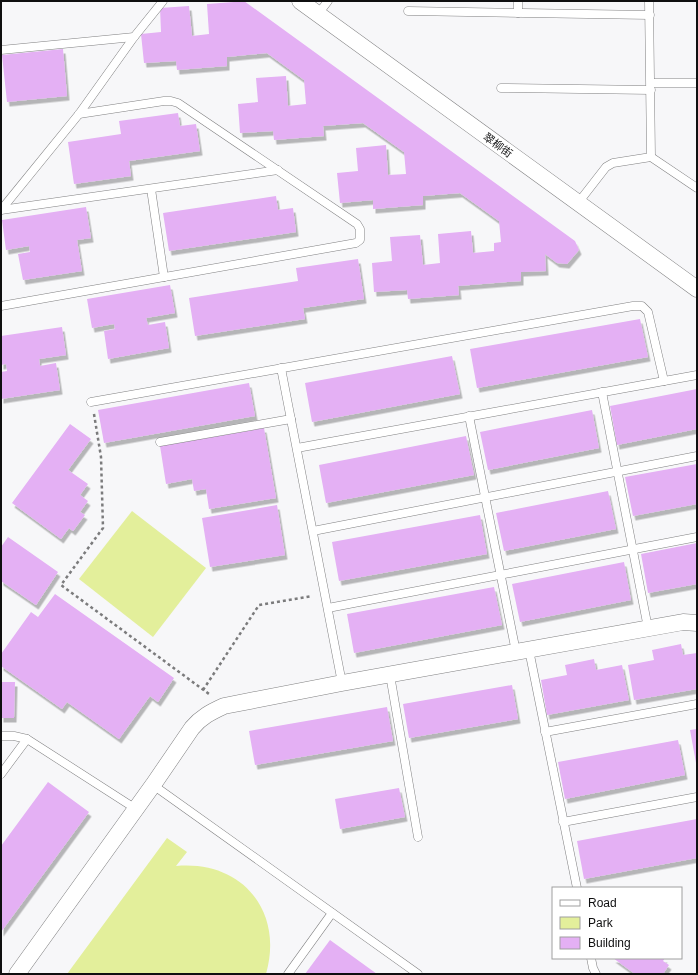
<svg xmlns="http://www.w3.org/2000/svg" width="698" height="975" font-family="Arial,'Noto Sans SC',sans-serif">
<style>
.green{fill:#e3ef9b}
.building{fill:#e4b0f4;filter:url(#shadow)}
.lines{fill:none;stroke-linecap:round;stroke-linejoin:round}
.lane-casing{stroke:#818182;stroke-width:9}
.street-casing{stroke:#818182;stroke-width:17}
.path{stroke:#7b7b7c;stroke-width:2.5;stroke-dasharray:3 3;stroke-linecap:butt}
.lane{stroke:#fff;stroke-width:8}
.street{stroke:#fff;stroke-width:16}
.labels{text-anchor:middle;dominant-baseline:central;stroke-width:3.5;stroke-linejoin:round;paint-order:stroke}
.street-label{font-size:11px;fill:#0f0f10;stroke:#fff}
</style>
<defs>
<filter id="shadow"><feDropShadow dx="2.5" dy="4.5" stdDeviation="0" flood-color="#0004"/></filter>
</defs>
<rect width="100%" height="100%" fill="#f7f7f9"/>
<!-- green -->
<g class="green">
<path d="M132 511 206 568 153 637 79 579Z"/>
<path d="M167 838 187 852 176 866C242 860 284 911 266 974H67Z"/>
</g>
<!-- building -->
<g class="building">
<path d="M235 1H244L575 241 579 250 567 264 557 263 545 254 546 271 521 272V281L458 286 459 295 408 299 407 290 374 292 372 263 392 261 390 237 420 235 423 265 440 263 438 234 471 231 473 253 494 251V243L501 242 499 221 460 193 423 196V205L373 209V200L340 203 337 173 358 171 356 148 386 145 388 175 406 174 404 152 363 123 323 126 324 136 274 140 273 131 240 133 238 104 258 102 256 78 286 76 288 106 306 104 304 80 267 53 227 57V66L177 70 176 61 144 63 141 34 161 32 160 8 189 6 192 36 209 34 207 4 234 2Z"/>
<path d="M63 49 67 96 7 102 2 55Z"/>
<path d="M178 113 180 126 196 124 200 151 129 161 131 176 74 184 68 142 121 134 119 121Z"/>
<path d="M276 196 278 210 293 208 296 232 169 251 163 213Z"/>
<path d="M86 207 91 238 77 240 82 271 23 280 18 254 30 252 29 246 6 250 2 220Z"/>
<path d="M358 259 364 299 303 308 305 319 195 336 189 298 298 281 296 268Z"/>
<path d="M170 285 175 313 146 318 148 325 165 322 169 348 108 359 104 331 115 329 114 324 92 328 87 299Z"/>
<path d="M640 319 648 357 477 388 470 349Z"/>
<path d="M62 327 66 355 39 359 40 366 56 363 60 390 1 399V372L7 371 6 364 1 365V336Z"/>
<path d="M452 356 460 394 312 422 305 383Z"/>
<path d="M249 383 255 416 104 443 98 410Z"/>
<path d="M697 389V429L617 445 610 406Z"/>
<path d="M592 410 599 448 488 470 480 432Z"/>
<path d="M70 424 91 439 68 470 88 484 80 495 88 501 80 512 85 515 73 531 69 528 61 539 12 503Z"/>
<path d="M264 428 276 498 209 509 206 489 194 491 192 479 166 484 160 446Z"/>
<path d="M466 436 474 475 326 503 319 465Z"/>
<path d="M697 464V504L633 516 625 477Z"/>
<path d="M608 491 616 529 504 551 496 513Z"/>
<path d="M277 505 285 555 210 567 202 518Z"/>
<path d="M480 515 487 554 339 581 332 542Z"/>
<path d="M8 537 58 572 36 605 1 581V547Z"/>
<path d="M697 543V584L648 593 641 554Z"/>
<path d="M624 562 631 600 520 622 512 584Z"/>
<path d="M494 587 502 625 354 653 347 614Z"/>
<path d="M55 594 174 678 158 702 150 696 119 739 67 702 62 709 1 666V654L31 612 38 617Z"/>
<path d="M681 644 683 655 697 653V689L634 700 628 665 654 660 652 650Z"/>
<path d="M594 659 596 670 622 665 629 700 547 715 541 680 567 675 565 665Z"/>
<path d="M1 682H15L14 718H1Z"/>
<path d="M512 685 518 719 409 738 403 704Z"/>
<path d="M387 707 393 741 255 765 249 731Z"/>
<path d="M697 729V762L696 763 690 730Z"/>
<path d="M678 740 685 775 565 799 558 762Z"/>
<path d="M48 782 89 812 1 932V846Z"/>
<path d="M399 788 405 817 340 829 335 799Z"/>
<path d="M697 819V858L584 879 577 841Z"/>
<path d="M330 940 377 974H305Z"/>
<path d="M613 958H665L663 961 669 965 663 974H635Z"/>
</g>
<g class="lines">
<defs>
<g id="lane">
<path d="M649 1 651 157"/>
<path d="M408 11 650 15"/>
<path d="M518 13V1"/>
<path d="M318 14 328 1"/>
<path d="M1 50 134 37"/>
<path d="M651 83H697"/>
<path d="M501 88 651 90"/>
<path d="M151 189 164 277"/>
<path d="M578 203 606 167 613 163 651 157 697 188"/>
<path d="M1 210 278 170"/>
<path d="M1 210 79 114 134 37 163 1"/>
<path d="M1 306 356 243 360 240V229L357 224 178 103 171 101H164L79 114"/>
<path d="M281 368 342 683"/>
<path d="M602 392 648 628"/>
<path d="M91 402 633 306H642L648 312 664 381"/>
<path d="M469 416 516 652"/>
<path d="M160 442 291 419"/>
<path d="M297 448 697 375"/>
<path d="M313 531 697 456"/>
<path d="M328 608 697 537"/>
<path d="M529 650 577 888"/>
<path d="M390 675 418 837"/>
<path d="M545 732 697 704"/>
<path d="M1 736H14L27 739 136 809"/>
<path d="M1 774 27 739"/>
<path d="M153 785 418 974"/>
<path d="M563 822 697 797"/>
<path d="M591 958 593 968 596 974"/>
<path d="M288 974 332 913"/>
</g>
<g id="street">
<path d="M300 1 697 289"/>
<path d="M17 974 153 785 192 728C201 717 211 712 224 706L342 683 683 622 697 623"/>
</g>
</defs>
<!-- lane casing -->
<use href="#lane" class="lane-casing"/>
<!-- street casing -->
<use href="#street" class="street-casing"/>
<!-- path -->
<g class="path">
<path d="M94 414 101 457 103 528 61 585 209 694"/>
<path d="M203 690 259 605 312 596"/>
</g>
<!-- lane -->
<use href="#lane" class="lane"/>
<!-- street -->
<use href="#street" class="street"/>
</g>
<g class="labels">
<!-- street labels -->
<g class="street-label">
<text transform="translate(498 145) rotate(36)">翠柳街</text>
</g>
</g>
<!-- border -->
<rect width="698" height="975" fill="none" stroke="#0f0f10" stroke-width="4"/>
<!-- legend -->
<rect x="552" y="887" width="130" height="72" fill="#ffffff" stroke="#9f9f9f"/>
<rect x="560" y="900" width="20" height="6" fill="#ffffff" stroke="#9f9f9f"/>
<text x="588" y="907" font-size="12" fill="#0f0f10">Road</text>
<rect x="560" y="917" width="20" height="12" fill="#e3ef9b" stroke="#9f9f9f"/>
<text x="588" y="927" font-size="12" fill="#0f0f10">Park</text>
<rect x="560" y="937" width="20" height="12" fill="#e4b0f4" stroke="#9f9f9f"/>
<text x="588" y="947" font-size="12" fill="#0f0f10">Building</text>
</svg>
